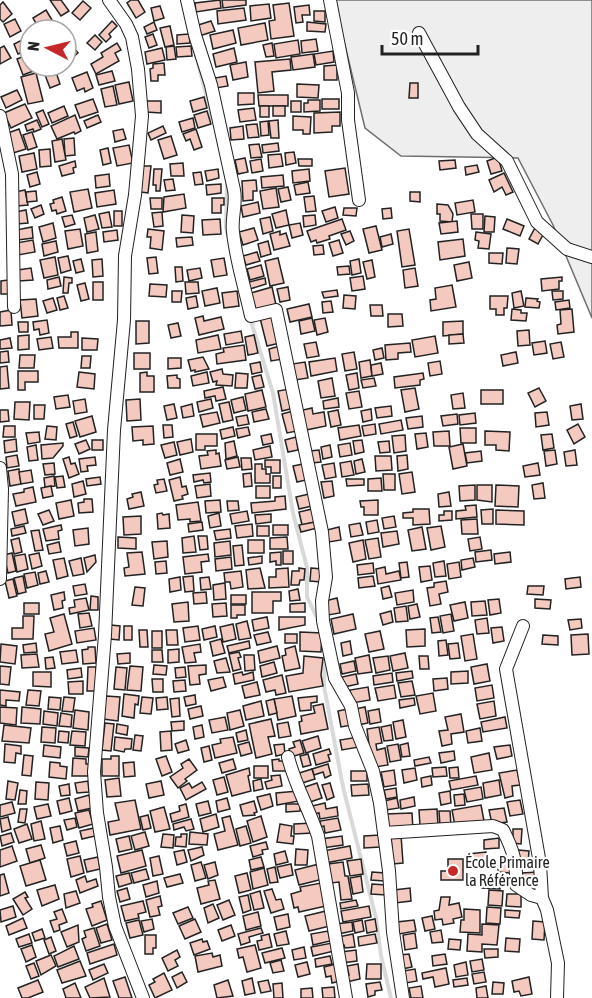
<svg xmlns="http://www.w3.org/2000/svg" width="592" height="998" font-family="'Asap Condensed',sans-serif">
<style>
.green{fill:#eee;stroke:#6f6f6f;stroke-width:1.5}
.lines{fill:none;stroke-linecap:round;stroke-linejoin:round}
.stream{stroke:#d9d9d9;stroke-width:4}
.building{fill:#f3c9c0;stroke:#222;stroke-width:1.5}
.minor-casing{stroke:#222;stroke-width:14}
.minor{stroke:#fff;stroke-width:12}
.poi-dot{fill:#c62828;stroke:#fff;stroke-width:2}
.labels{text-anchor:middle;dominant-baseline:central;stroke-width:4.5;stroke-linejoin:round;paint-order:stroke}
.poi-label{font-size:16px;fill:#222;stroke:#fff;text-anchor:start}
</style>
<rect width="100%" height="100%" fill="#fff"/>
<!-- green -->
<path class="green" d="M334 0H592V318L553 225 518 158 401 156 365 128Z"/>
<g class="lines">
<!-- stream -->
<g class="stream">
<path d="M196 55 212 118"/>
<path d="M227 183 226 227 228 236"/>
<path d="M250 318 273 393 293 513 307 568V597L319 622"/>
<path d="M325 652 324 686 343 787 376 918 381 956 391 998"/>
</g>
</g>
<!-- building -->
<g class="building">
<path d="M50 0H61L69 11 61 16Z"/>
<path d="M131 0H138L145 12 136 18 127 3Z"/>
<path d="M220 0 221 8 196 12 195 3Z"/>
<path d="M222 0H246V5L223 8Z"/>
<path d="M83 1 91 8 80 20 72 13Z"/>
<path d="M3 2 12 14 3 22 0 19V5Z"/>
<path d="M289 3 294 36 271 39 269 21 275 20 273 5Z"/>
<path d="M269 4 271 18 251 21 250 6Z"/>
<path d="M309 5 310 15H302L303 22 296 23 294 7Z"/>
<path d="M160 6 164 18 154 21 151 8Z"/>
<path d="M244 8 246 20 218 24 217 11Z"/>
<path d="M46 10 58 30H37L35 27 37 25 33 18Z"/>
<path d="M314 11H325V22L314 21Z"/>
<path d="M15 19 21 31 10 37 4 24Z"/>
<path d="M112 21 117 26 109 34 111 37 106 42 99 35Z"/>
<path d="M211 21 215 31 199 36 195 26Z"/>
<path d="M154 22 157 30 147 34 144 27Z"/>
<path d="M307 22 326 24 325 32 307 31Z"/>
<path d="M265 23 268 40 241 45 238 28Z"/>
<path d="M170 26 174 45 165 47 160 28Z"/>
<path d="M233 30 236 43 213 49 210 35Z"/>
<path d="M153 34 157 45 149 48 145 37Z"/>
<path d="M189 34 190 43 177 44V35Z"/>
<path d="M95 35 102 42 95 50 87 43Z"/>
<path d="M26 38 30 49 18 54 14 44Z"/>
<path d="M66 38 78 53 66 63Z"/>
<path d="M316 39 318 51 302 53 301 41Z"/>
<path d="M298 40 300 54 276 58 274 44Z"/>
<path d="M117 43 121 50 115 53 119 61 96 74 91 64 103 57 101 53Z"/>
<path d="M272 43 274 56 266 57 263 45Z"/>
<path d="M4 46 11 58 0 64V48Z"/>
<path d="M174 46 176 59 167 60 166 47Z"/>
<path d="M191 46 192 56 177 57 176 47Z"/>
<path d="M162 48 165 60 147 64 145 52Z"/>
<path d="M234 48 237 62 216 67 213 54Z"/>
<path d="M333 51 334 62 316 65 314 54Z"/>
<path d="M30 54V66H35L36 70 23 75 17 59Z"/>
<path d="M313 54 315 67 293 70 291 57Z"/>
<path d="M290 59 291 70 272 72 274 91 258 93 255 62Z"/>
<path d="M246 62 248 77 233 80 230 65Z"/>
<path d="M164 63 165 75H158V81H151L150 69 153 68V64Z"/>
<path d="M337 65V80H324V66Z"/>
<path d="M46 66H54L60 84 50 88 42 67Z"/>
<path d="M112 71 115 81 99 85 96 75Z"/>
<path d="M87 72 93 88 85 92 84 88 77 91 72 78Z"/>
<path d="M36 73 43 101 28 104 21 77Z"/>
<path d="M226 76 228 86 216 88 215 78Z"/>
<path d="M129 82 133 101 119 104 115 85Z"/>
<path d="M410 83H418V98H409Z"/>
<path d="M297 84 319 85 318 98 297 97Z"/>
<path d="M113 86 117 105 105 107 101 89Z"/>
<path d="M17 90 22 100 6 108 1 97Z"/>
<path d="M238 93H254V104L238 105Z"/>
<path d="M258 95H288V106H259Z"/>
<path d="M204 97 207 108 193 112 190 101Z"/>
<path d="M93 99 98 112 80 118 75 105Z"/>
<rect x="322" y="99" width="17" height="10"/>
<path d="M308 100H320V111L304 112V103H308Z"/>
<path d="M146 101H161V113L146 112Z"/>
<rect x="291" y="101" width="10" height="11"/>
<path d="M25 104 32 118 11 128 4 113Z"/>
<path d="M64 106 68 116 52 123 48 113Z"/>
<rect x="260" y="106" width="9" height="11"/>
<rect x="273" y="106" width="12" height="10"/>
<path d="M254 108 256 120 240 122 238 110Z"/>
<path d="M43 110 49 124 42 127 36 113Z"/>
<path d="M207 111 211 124 198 128 194 115Z"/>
<path d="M340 112V126H332V132L314 133V113Z"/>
<path d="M75 115 81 131 75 134 74 132 57 139 51 126Z"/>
<path d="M98 115 101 122 87 128 84 121Z"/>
<path d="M293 116 311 117 310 134H303V130H293Z"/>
<path d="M193 118 195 128 182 132 179 122Z"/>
<path d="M37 120 41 129 34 132 33 129 27 131 25 125Z"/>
<path d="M278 120 279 138H271L269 121Z"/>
<path d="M268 121 269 135 261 136 260 122Z"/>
<path d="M257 124 259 137 248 138 246 125Z"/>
<path d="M163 126 166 133 151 140 148 133Z"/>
<path d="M243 126 244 139 231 140 230 128Z"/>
<path d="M19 129 26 149 13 153 8 133Z"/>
<path d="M123 129 126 139 115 142 113 131Z"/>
<path d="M196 129 202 147 194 150 190 139 186 141 183 134Z"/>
<path d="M32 132 37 147 28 150 23 135Z"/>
<path d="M171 136 177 155 164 159 158 140Z"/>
<path d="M74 138 75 155 65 156 64 139Z"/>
<path d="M62 139 66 160 55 162 52 141Z"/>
<path d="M278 143 279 151 263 153 262 145Z"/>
<path d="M259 144 262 157 251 158 249 145Z"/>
<path d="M129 145 133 163 117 166 113 148Z"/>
<path d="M108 148 111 163 103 165 100 150Z"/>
<path d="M50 149 51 166 40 167 39 150Z"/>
<path d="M294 152 296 163 286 165 285 153Z"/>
<path d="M34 153 37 169 22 172 19 156Z"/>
<path d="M281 154 283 166 269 168 268 155Z"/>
<path d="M498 157 502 171 491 174 487 161Z"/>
<path d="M245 158 248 172 238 174 235 160Z"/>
<path d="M261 159 263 171 252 173 250 161Z"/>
<path d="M298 159H312V166H299Z"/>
<path d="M455 160 456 168 440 170 439 161Z"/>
<path d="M75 161 76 167 73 168 74 173 62 176 59 166Z"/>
<path d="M183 163 184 176H171L170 164Z"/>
<path d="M477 165 479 172 466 175 465 167Z"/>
<path d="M143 166H151L148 193 141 192Z"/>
<path d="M345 168 349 194 329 197 325 171Z"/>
<path d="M154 169H162L160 191H156V185H153Z"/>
<path d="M218 169 219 178 207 181 205 171Z"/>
<path d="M309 169 310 181 293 183 292 171Z"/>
<path d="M37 172 40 184 30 187 27 175Z"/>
<path d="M201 172 203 184 195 185 193 173Z"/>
<path d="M504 173 513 192 506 195 502 187 494 192 489 180Z"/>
<path d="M109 174 110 186 96 188 95 176Z"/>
<path d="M283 175 284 186 262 188 261 177Z"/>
<path d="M173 179 175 190 166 191 164 180Z"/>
<path d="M256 180 257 191H253V200L243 201 242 181Z"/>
<path d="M308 182 310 193 296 195 294 185Z"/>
<path d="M221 184V193L207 195 206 185Z"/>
<path d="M288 187 291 200 281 202 278 189Z"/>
<path d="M276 188 279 207 263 209 260 191Z"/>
<path d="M88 189 92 208 74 212 70 192Z"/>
<path d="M25 190 28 205 17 206 15 192Z"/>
<path d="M114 190 116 204 97 207 95 193Z"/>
<path d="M36 191 37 201 27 202 26 192Z"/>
<path d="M410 192H420V202L410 201Z"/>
<path d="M184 194 186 208 163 212 164 197Z"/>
<path d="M314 196 316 211 306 212 304 197Z"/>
<path d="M62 197 66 211 57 214 56 210 52 211 50 204 54 203 53 200Z"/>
<path d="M150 198H162V209H151Z"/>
<path d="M212 198H224V205H221V213H212Z"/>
<path d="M473 200 475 212 457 215 455 203Z"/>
<path d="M258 202 260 213 243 217 241 206Z"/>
<path d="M437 204 448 205 453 214 452 222 440 221V214H437Z"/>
<path d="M41 205 44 214 35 218 31 209Z"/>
<path d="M335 207 338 218 326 222 322 211Z"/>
<path d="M344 208H357L356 216 343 215Z"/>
<path d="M391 208 392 218 383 219 382 209Z"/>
<path d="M26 210 28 223 17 224 15 212Z"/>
<path d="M286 210 289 225 276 228 272 214Z"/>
<rect x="114" y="211" width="8" height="15"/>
<path d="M109 212 112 227 102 228 99 214Z"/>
<path d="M162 212 163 226 154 227 152 213Z"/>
<path d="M471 214H483V229H472Z"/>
<path d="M72 215 75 224 65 227 62 217Z"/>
<path d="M95 215 99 229 87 232 84 218Z"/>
<path d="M182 215 194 216 193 233 181 232Z"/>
<path d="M315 215 316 225 304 227 303 216Z"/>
<path d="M485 216 495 217 494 232H484Z"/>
<path d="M270 217 273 231 263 234 260 219Z"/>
<path d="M220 219 221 234 203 235 202 220Z"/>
<path d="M342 219 346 230 329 236 330 239 317 243 316 240 311 242 307 231Z"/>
<path d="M507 219 524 226 520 236 503 229Z"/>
<path d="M457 221 458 232 441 234 439 223Z"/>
<path d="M53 223 56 238 43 242 39 227Z"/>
<path d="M300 223 303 235 292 238 289 225Z"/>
<path d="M376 226 382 250 369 253 363 229Z"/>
<path d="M536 226 545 231 538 244 529 239Z"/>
<path d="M32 227 33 238 18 240 16 230Z"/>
<path d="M254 228 258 240 243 245 239 232Z"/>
<path d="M80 229 83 246 68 249 65 231Z"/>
<path d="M148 229 164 231 162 250 150 248 151 237H147Z"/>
<path d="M409 229 415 265 402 267 397 231Z"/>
<path d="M117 230 118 240 104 242 103 232Z"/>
<path d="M280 231V235L286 233 290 246 274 250 270 234Z"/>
<path d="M350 231 354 241 346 245 341 234Z"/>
<path d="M96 232 98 251 87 253 85 234Z"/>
<path d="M476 232 491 234 489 249 478 248 479 241 475 240Z"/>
<path d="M391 234 393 244 382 247 380 237Z"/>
<path d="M192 237 193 245 177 247 176 238Z"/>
<path d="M463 239 465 256 440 260 438 242Z"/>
<path d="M33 240 35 252 18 255 16 243Z"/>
<path d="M339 240 343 253 333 256 329 243Z"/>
<path d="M56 241 58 252 44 256 42 244Z"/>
<path d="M268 241 271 254 261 257 258 244Z"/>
<path d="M323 245 324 254 314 255 313 246Z"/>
<path d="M507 248 519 249 517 264 506 263Z"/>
<path d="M257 252 260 261 246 265 243 256Z"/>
<path d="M489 253H503L502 264 489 263Z"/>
<path d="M68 256 71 270 61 273 58 258Z"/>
<path d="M55 257 58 275 44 278 40 260Z"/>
<path d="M156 257 158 273 149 274 147 258Z"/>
<path d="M224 258 227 275 214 277 211 260Z"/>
<path d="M278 258 284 283 270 286 265 261Z"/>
<path d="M81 259 84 271 76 273 73 261Z"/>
<path d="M102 259 103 276 93 277 92 260Z"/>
<path d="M359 259 361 273 352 275 350 261Z"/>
<path d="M372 260 375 277 367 279 363 262Z"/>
<path d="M469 262 472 278 457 281 454 265Z"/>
<path d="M261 265 264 276 250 280 247 269Z"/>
<path d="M349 266 350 274 338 275 337 267Z"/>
<path d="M175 267H182L183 281 176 282Z"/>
<path d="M31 268 33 280 19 281 18 270Z"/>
<path d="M200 268 202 278 189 281 187 270Z"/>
<path d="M415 268 418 286 405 288 403 270Z"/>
<path d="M363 276 365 289 352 291 350 278Z"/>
<path d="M59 277 61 286 48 289 47 280Z"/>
<path d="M64 277 72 278V283H69L68 293H63Z"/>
<path d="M562 277V281H559V289L542 291 541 279Z"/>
<path d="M265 278 266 284 250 289 249 282Z"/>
<path d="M8 280V294H1V281Z"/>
<rect x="93" y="282" width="10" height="18"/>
<path d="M185 282H198L199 293 186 294Z"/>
<path d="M85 283 89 299 81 301 77 285Z"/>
<path d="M150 284 167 285 166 297 149 296Z"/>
<path d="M452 285 456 307 431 311 430 300 436 299 435 288Z"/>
<path d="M272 287 276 305 256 310 251 293Z"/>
<path d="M288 287 290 300 280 302 277 289Z"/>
<path d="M217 288 220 303 205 306 202 291Z"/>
<path d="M337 290 338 296 324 298 322 292Z"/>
<path d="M172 291H182L181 302H172Z"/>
<path d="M237 291 239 306 224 308 222 293Z"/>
<path d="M521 291 524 306 514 308 512 293Z"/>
<path d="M552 291H563V299L553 300Z"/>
<path d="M344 295 356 296 355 309 343 308Z"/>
<path d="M64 296 68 308 60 310 57 298Z"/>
<path d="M196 296 198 307 188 309 186 298Z"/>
<path d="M490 296H508L507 308H504V315H496V309H490Z"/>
<path d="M53 298 57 310 47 313 43 301Z"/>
<path d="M526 298 538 299 537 301 540 302 539 308 525 307Z"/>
<path d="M36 299 38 316 22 318 20 300Z"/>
<path d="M569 300 570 308 556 310 555 302Z"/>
<path d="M331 301 333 312 323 313 322 302Z"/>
<path d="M309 304 312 317 290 322 287 309Z"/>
<path d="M370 305H382L383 316H371Z"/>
<path d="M512 309 521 310V313H527L526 321 511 320Z"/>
<path d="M572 309 574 332 558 334 557 325 561 324 560 310Z"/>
<path d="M11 310 12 325 0 326V312Z"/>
<path d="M388 314H402L403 326 388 327Z"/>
<path d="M272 315 280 343 267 346 260 318Z"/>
<path d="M203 316 204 321 221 317 224 329 199 335 195 318Z"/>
<path d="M312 318 315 331 301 334 299 321Z"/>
<path d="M325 318 328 332 317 335 314 320Z"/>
<path d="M47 320 49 333 40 335 39 329 34 330 33 322Z"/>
<path d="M136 321H149V343L136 344Z"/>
<path d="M463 321V334L443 336V322Z"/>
<path d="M18 322H28V332H19Z"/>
<path d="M178 323 181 336 171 338 168 325Z"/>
<path d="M529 330 530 345 518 346 517 331Z"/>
<path d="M241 331 243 342 226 345 224 334Z"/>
<path d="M71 332H78V348H59L58 337H71Z"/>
<path d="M463 334 464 343 449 344V335Z"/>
<path d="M29 335V349L18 350V336Z"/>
<path d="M218 335 221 349 198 353 196 340Z"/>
<path d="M254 335 258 353 248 355 245 337Z"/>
<path d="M435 336 438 353 415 357 412 340Z"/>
<path d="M51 337 53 348 39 350 37 339Z"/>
<path d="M10 338 12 348 0 349V340Z"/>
<path d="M82 338 98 339 97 350H82Z"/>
<path d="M545 341 547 353 534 355 532 343Z"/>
<path d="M316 342 319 356 307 358 304 344Z"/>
<path d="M561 342 564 357 553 359 550 344Z"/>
<path d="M410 343 411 352 398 353V359L386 360 385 345Z"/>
<path d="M244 345 246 360 217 364 216 354 224 352 223 348Z"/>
<path d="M280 346 283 359 271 361 269 349Z"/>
<path d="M382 348 384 358 375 360 373 350Z"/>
<path d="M8 351 9 362 0 363V352Z"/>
<path d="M354 352 357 369 345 371 342 354Z"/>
<path d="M516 352 518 363 503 366 501 355Z"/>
<rect x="134" y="353" width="16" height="16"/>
<path d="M20 355H35L34 368H19Z"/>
<path d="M82 356H91L90 368H81Z"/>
<path d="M203 357 209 369 195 372V370L191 371 188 360Z"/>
<path d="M168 358H181V368L168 369Z"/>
<path d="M335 358 337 371 311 376 309 362Z"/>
<path d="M370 360 372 376 361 378 359 362Z"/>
<path d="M440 361 442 374 430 376 428 363Z"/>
<path d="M260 362 262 372 252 374 250 364Z"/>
<path d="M305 362 308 378 295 380 292 364Z"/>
<path d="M381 363 383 374 372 376 371 365Z"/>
<path d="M7 366 9 388 0 389V367Z"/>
<path d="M222 369 223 374 233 375 232 386 216 385 217 381 213 382 210 372Z"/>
<path d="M18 371H38V382H25V390H18Z"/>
<path d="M79 372 95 374 94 389 77 387Z"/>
<path d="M147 372V376H154V392H140V373Z"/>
<path d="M207 372 209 383 193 386 191 376Z"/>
<path d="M236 373 248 374 247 388H235Z"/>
<path d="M357 373 359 388 349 390 346 375Z"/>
<path d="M423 373 424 379 420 380V385L395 388 394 377Z"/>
<path d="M177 375V378L180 379V388H168L167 376Z"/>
<path d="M261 375 264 387 255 389 252 377Z"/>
<path d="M332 378 335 396 321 398 318 381Z"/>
<path d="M374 378 376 386 363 388 361 380Z"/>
<path d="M223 387 226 399 216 401 215 396 205 398 204 391Z"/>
<path d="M415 388 419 409 405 412 401 390Z"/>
<path d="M539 388 546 401 535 407 528 393Z"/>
<path d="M289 389 294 408 282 411 278 391Z"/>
<path d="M262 390 266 407 248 411 245 394Z"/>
<rect x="481" y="390" width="22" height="14"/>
<path d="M359 391 362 407 349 409 346 393Z"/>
<path d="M463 393 465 408 453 409 451 395Z"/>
<path d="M68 395 70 407 56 409 54 397Z"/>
<path d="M243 397 246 410 234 413 231 400Z"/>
<path d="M338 398 339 407 324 409 323 401Z"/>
<path d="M85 399 87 412 75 414 73 401Z"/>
<path d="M140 399 141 420 127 421 126 400Z"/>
<path d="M211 399 213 408 199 412 197 402Z"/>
<path d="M15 402H30L29 420 14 419Z"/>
<path d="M229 402 233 420 223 422 219 404Z"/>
<path d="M174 404 177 418 167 420 164 406Z"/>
<path d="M192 404 194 416 183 418 181 407Z"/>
<path d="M581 404 583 419 572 420 570 406Z"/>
<path d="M34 405H45L44 419H34Z"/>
<path d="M391 406 392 416 377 418 375 408Z"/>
<path d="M312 408 313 414 324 412 326 426 306 430 303 410Z"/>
<path d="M266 409 269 419 254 422 252 412Z"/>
<path d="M371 409 372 420 363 422 361 411Z"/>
<path d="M0 410H8L9 421 0 422Z"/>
<path d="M338 410 341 425 331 427 328 412Z"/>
<path d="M293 411 297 431 287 433 282 414Z"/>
<path d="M217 412 220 423 203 427 200 415Z"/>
<path d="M547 412 549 425 536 427 535 413Z"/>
<path d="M475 413 476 423 460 425 459 415Z"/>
<path d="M457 414 458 424 443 426 441 416Z"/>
<path d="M247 415 249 424 238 426 236 417Z"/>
<path d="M92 416 96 432 80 437 75 421Z"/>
<path d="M422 416 423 427 408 429 406 418Z"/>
<path d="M401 420 403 430 381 434 379 424Z"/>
<path d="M73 422 77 436 70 438 66 424Z"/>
<path d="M375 424 376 434 364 436 362 426Z"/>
<path d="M578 424 585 437 574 444 567 430Z"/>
<path d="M163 425H172L173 437 164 438Z"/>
<path d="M359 425 361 436 340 440 338 428Z"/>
<path d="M4 426H15V437H3Z"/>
<path d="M47 426 57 427 56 440 45 439Z"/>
<path d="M153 426 154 444 143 445V440L133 441 132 427Z"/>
<path d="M233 427 235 436 222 439 220 430Z"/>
<path d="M248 427 250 435 238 438 236 429Z"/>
<path d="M460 428H476V443H461Z"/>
<path d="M449 431 450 446H434L433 432Z"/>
<path d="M485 431 510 432 509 451 496 450V445H485Z"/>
<path d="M39 432 40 442 28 444 26 433Z"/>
<path d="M426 433 428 447 417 449 415 434Z"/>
<path d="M196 434H217V446H205V450H196Z"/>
<path d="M271 434 273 443 263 445 261 436Z"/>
<path d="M552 434 554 448 543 450 541 435Z"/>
<path d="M405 435 406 451 394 453 392 436Z"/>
<path d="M296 437 298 450 288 452 285 440Z"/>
<path d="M16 439 17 451 5 453 4 441Z"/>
<path d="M191 439 193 452 180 455 177 442Z"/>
<path d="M86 440 90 449 79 454 75 444Z"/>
<rect x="92" y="440" width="11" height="10"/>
<path d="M362 440 364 452 355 454 353 441Z"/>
<path d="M234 441 237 456 226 459 225 443Z"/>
<path d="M389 441 390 452 380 453 378 442Z"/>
<path d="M174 442 177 455 165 458 161 445Z"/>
<path d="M63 443V446L53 458 42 459 41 445Z"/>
<path d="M350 443 352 455 340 457 338 445Z"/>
<path d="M463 444 467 466 453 469 449 447Z"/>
<path d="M36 445 38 460 29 461 27 447Z"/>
<path d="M330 445 332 457 323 459 321 447Z"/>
<path d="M270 446 272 457 255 460 253 450Z"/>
<path d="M216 450V454L219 453 221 466 201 469 199 456 208 455 207 451Z"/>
<path d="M319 450 321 462 312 463 310 451Z"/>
<path d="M555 450 557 464 546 466 544 451Z"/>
<path d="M575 450 577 465 566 466 564 452Z"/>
<path d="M481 451 482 461 467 463 465 453Z"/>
<path d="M17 455 19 466 7 468 6 457Z"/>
<path d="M407 455 408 469 398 471 397 456Z"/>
<path d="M375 456H391L392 470 376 471Z"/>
<path d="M69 457 71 464 75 463 79 474 69 478 63 459Z"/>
<path d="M95 457 96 465 87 466 88 471 81 472 79 459Z"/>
<path d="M238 457 240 467 227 469 225 460Z"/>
<path d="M241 458H251L252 469 242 470Z"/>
<path d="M180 459 183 472 170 475 167 463Z"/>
<path d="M362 459 365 472 356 474 354 461Z"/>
<path d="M265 460H280V473H271V467H265Z"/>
<path d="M351 461 354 475 342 477 340 463Z"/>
<path d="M54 463 55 474 45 475 43 464Z"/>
<path d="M334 463 336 477 325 479 322 465Z"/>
<path d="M538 463 540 475 525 477 523 466Z"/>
<path d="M255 464H262V469H266V474H270V483H255Z"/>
<path d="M303 464 306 480 297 482 293 466Z"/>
<path d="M19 469 21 484 10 486 8 471Z"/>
<path d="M31 470 33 482 21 484 19 472Z"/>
<path d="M412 472 415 492 402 494 399 474Z"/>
<path d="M210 473 211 482 204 483 203 480 194 482 193 475Z"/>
<path d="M251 473 252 486 244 487 243 474Z"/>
<path d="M383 474H395V490H384Z"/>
<path d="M54 476 55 486 45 487 44 478Z"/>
<path d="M63 476 65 487 57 488 55 477Z"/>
<rect x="273" y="476" width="8" height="12"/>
<path d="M100 477 101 484 87 486 86 479Z"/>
<path d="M180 477 182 487 186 486 188 494 182 496 183 499 174 501 169 480Z"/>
<path d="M381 478 382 491H368V479Z"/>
<path d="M164 479 167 491 156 493 154 485 158 484 157 480Z"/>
<path d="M346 479H364V485L347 486Z"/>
<path d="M83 481 86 494 74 497 72 484Z"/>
<path d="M332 481 334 496 324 498 321 482Z"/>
<path d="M543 483 545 498 534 499 532 485Z"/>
<path d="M210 484 211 496 197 498 195 486Z"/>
<path d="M475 485V500L460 501 459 486Z"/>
<path d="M477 485H492V502L477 500Z"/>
<path d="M496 485 519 486 518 507 495 506Z"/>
<path d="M51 486 53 496 43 498 41 488Z"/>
<rect x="256" y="486" width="14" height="12"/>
<path d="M33 487 36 502 16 506 13 494 24 492V489Z"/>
<path d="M141 492 144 506 129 509 127 499 133 497 132 494Z"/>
<path d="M449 492 451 506 439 507 438 494Z"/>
<path d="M309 494 312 506 299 509 296 497Z"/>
<path d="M285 496 286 509 252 513 251 503 275 501V497Z"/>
<path d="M84 499H92L93 512 79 513 78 503 84 502Z"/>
<path d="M71 500 74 516 59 519 56 503Z"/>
<path d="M220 500 221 512 206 513 205 501Z"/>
<path d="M378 500V515H364V507H361L360 501Z"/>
<path d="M227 501H238L239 510 228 511Z"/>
<path d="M198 502 201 521 190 522V519L178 520 176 505Z"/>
<path d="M476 505 477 517 456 519V511L466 510 465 506Z"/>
<path d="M25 509 28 523 15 526 12 512Z"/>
<path d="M312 509 315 522 302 525 299 512Z"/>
<path d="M413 509H429L430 524 413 525V518H403V513L413 512Z"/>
<path d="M493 509V524H482L481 510Z"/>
<path d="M49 510 54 521 43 525 38 514Z"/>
<path d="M496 510 524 511V525L496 524Z"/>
<path d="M247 511 249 521 232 524 230 514Z"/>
<path d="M444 511H452V520L439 521V515H444Z"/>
<path d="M162 513 163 515 169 514 170 528 158 529 157 514Z"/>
<path d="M219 513 221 526 210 528 208 516Z"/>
<path d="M271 514V522L256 524 255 515Z"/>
<path d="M141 516V534L124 535 123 517Z"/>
<path d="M394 516 396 527 384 529 382 518Z"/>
<path d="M477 519 478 534H462L461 520Z"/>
<path d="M377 520 379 532 368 534 366 522Z"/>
<path d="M202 522 203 530 189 532 188 524Z"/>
<path d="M315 522 317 528 301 532 299 525Z"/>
<path d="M360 523 363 535 351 537 349 525Z"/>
<path d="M252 524 253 536 237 538 235 526Z"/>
<path d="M61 525 62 530 58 531 59 539 46 541 43 529Z"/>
<rect x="273" y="525" width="15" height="10"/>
<path d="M24 526 26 533 12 536 11 529Z"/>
<rect x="257" y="526" width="12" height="10"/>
<path d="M441 526 445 547 431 550 427 528Z"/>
<path d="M339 527 341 540 329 542 327 530Z"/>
<path d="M422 527 426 549 412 551 408 530Z"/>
<path d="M88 528 89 544 75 546 73 530Z"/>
<path d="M230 529 231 538 216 540 214 531Z"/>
<path d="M39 530 43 550 35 551 31 531Z"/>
<path d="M397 531 399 544 383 547 381 533Z"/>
<path d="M194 536 196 552 183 553 182 538Z"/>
<path d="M198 536H207L208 549 200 550Z"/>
<path d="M118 537 136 538V549L118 548Z"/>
<path d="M287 537 288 549H270V538Z"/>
<path d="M480 537 482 549 470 551 468 539Z"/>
<path d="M19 538 22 552 14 554 11 540Z"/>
<path d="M378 538 381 557 369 559 365 540Z"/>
<rect x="248" y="540" width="16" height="13"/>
<path d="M363 540 366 559 353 562 349 543Z"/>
<path d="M167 541 168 557 154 559 152 542Z"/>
<path d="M230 541 231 555 215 557 214 543Z"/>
<path d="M59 542 61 552 49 554 47 545Z"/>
<path d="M242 545 244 565 235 566 233 546Z"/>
<path d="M491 550 492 560 476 562 475 552Z"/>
<rect x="283" y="551" width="10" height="13"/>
<path d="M142 552 145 574 125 576 124 568 129 567 127 553Z"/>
<path d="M281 552V565H276V561L270 562V553Z"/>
<path d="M510 552 511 562 495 564 494 554Z"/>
<path d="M12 553 16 571 8 573 4 555Z"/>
<path d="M39 553 42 566 32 569 29 555Z"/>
<path d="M25 554 28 569 17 572 14 556Z"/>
<path d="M208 554 209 561 201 562 202 572 185 574 183 557Z"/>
<path d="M95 555 96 562 87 572 84 558Z"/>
<path d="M262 556V563L249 565 248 558Z"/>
<path d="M231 557 232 569 216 571 215 559Z"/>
<path d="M64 558 68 576 57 579 53 560Z"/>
<path d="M81 558 84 574 73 576 69 561Z"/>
<path d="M473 558 475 567 462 570 461 560Z"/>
<path d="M166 561 167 573 156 574 155 562Z"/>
<path d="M444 561 446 576 435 577 433 563Z"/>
<path d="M407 562 409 577 401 578 399 563Z"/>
<path d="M459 562 461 577 449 579 447 564Z"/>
<path d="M373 563 374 573 358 575 357 565Z"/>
<path d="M430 566 432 580 421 582 419 567Z"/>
<path d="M385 567 386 574 399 571 401 580 378 584 376 569Z"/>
<path d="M260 568 265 588 248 589 246 570Z"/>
<path d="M288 568 289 587 269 588V577H276V569Z"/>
<path d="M299 568 305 569 304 580H300L299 585H291L292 571H299Z"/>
<path d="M311 568 322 569 321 582 310 581Z"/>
<path d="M46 571 49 582 40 584 38 573Z"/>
<path d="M241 571 243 587 231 589 230 582H225L224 573Z"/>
<path d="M35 572 38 585 27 588 24 574Z"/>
<path d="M23 576 26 592 18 594 14 578Z"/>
<path d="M193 576 194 591 185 592 183 577Z"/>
<path d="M373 576 375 586 359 588 358 578Z"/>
<path d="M180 577 181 590 170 592 169 579Z"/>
<path d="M209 577 211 589 201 590 200 578Z"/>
<path d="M580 577 581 587 566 589 565 579Z"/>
<path d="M13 579 17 596 9 598 5 581Z"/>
<path d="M446 581 448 592 439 594 441 604 430 606 427 588 434 587V583Z"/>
<path d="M225 583 226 599 214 600 213 585Z"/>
<path d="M85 584 87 594 75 596 73 586Z"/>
<path d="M389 586 392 597 383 599 381 588Z"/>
<path d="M528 586H544L543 595 527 594Z"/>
<path d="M135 587 145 588 143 606 132 605Z"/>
<path d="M298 589 300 600 290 601 289 591Z"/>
<path d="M413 590 414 602 397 605 395 593Z"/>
<path d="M64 592 65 600 62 601 63 608 54 610 51 595Z"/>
<path d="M206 592 207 603 194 604 193 593Z"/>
<path d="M252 592H281V601H273V613H252Z"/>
<rect x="231" y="595" width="15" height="9"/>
<path d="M91 596 98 597V610H90Z"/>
<path d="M86 598 89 610 70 614 69 608 75 607 74 600Z"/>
<path d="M337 598 340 613 328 615 325 601Z"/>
<path d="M499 599 501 613 490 615 488 600Z"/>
<path d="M535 599 551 600 550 609 535 608Z"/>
<path d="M485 601 487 615 472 616 471 602Z"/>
<path d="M188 602 189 621 174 622 172 604Z"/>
<path d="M465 602 468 618 454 621 450 605Z"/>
<rect x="24" y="603" width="15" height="11"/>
<path d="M226 603 227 616 213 617 212 604Z"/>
<path d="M305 603V612H290V604Z"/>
<path d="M417 604 420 617 410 619 408 606Z"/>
<path d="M231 605H245V615H237V618H231Z"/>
<path d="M406 606 408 621 396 622 394 608Z"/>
<path d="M391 611 393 622 383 625 380 614Z"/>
<path d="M89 613 92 626 80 628 78 614Z"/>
<path d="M64 614 72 644 49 651 45 634 54 632 50 618Z"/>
<path d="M353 614 356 629 334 634 331 619Z"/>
<path d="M451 614 454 631 443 633 440 616Z"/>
<path d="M23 616H34L33 639H12V628H23Z"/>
<path d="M267 617 269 628 254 631 252 620Z"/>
<path d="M279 617H305V625L279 630Z"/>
<path d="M438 617 441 632 432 633 430 618Z"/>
<path d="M487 618 489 633 477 634 475 620Z"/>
<path d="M581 619 582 628 570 630 568 620Z"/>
<path d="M247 621 251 638 239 640 236 624Z"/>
<path d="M233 624 236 639 223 642 220 627Z"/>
<path d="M111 625 120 626 119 640 110 639Z"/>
<rect x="124" y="626" width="8" height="14"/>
<path d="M198 626 200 640 185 642 183 628Z"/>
<path d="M215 626 217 637 204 640 202 629Z"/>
<path d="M502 627 504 641 493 643 491 628Z"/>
<path d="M94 628 96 640 77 643 75 631Z"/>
<path d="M425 629V646L407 647 406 630Z"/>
<path d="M139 630H147L148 647H140Z"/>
<path d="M166 630H177L178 645H167Z"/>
<rect x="152" y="631" width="10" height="17"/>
<path d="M380 631 384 649 369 652 365 634Z"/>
<path d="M268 632 271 642 257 645 254 635Z"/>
<path d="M300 632 322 633 321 652 300 651Z"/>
<rect x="285" y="634" width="12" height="9"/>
<path d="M473 634 477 659 465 661 461 636Z"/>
<path d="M588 634 589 654 572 655 571 635Z"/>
<path d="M543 635 558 636V645L542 644Z"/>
<path d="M221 639 225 653 213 656 210 642Z"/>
<path d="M446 640 448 655 439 656 438 641Z"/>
<path d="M249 641 250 648 229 653 227 646Z"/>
<path d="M350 641 352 654 343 656 341 643Z"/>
<path d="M36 643 37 652 24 653 23 645Z"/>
<path d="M458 643 460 658 450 659 448 644Z"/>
<path d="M1 644 17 646 15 664 0 662Z"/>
<path d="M200 644 201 652 194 653 196 662 185 663 182 647Z"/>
<path d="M277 646 280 658 260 663 258 651Z"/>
<path d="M295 646 300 668 285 671 282 656 286 655 285 649Z"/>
<path d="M88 647H95L96 663 83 664 82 650 88 649Z"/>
<path d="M179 649V662L168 663V650Z"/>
<path d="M76 650 78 662 62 664 60 652Z"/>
<path d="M152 650H162L163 662H152Z"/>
<path d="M239 652 241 657 238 658 241 669 233 671 229 654Z"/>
<path d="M130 653V663L118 664 117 654Z"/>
<path d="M405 653 408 668 393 671 390 656Z"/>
<path d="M37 654 39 667 22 668 21 655Z"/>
<path d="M244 655H254L255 670 245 671Z"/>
<path d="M369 655 372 672 358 674 355 658Z"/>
<path d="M304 656 323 658 321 675 323 686 289 692 286 676 303 673Z"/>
<path d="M388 656 390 670 376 673 373 658Z"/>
<path d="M419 656H428L429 669H420Z"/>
<path d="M53 657 55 668 46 669 45 658Z"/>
<path d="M226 658 230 672 217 673 214 661Z"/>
<path d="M354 661 356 671 342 674 340 664Z"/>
<path d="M274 662 277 673 262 677 260 666Z"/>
<path d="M487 664 490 681 474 684 471 667Z"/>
<path d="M154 665 167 666 166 675 153 674Z"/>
<path d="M206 665V674L199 675 200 684 190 685 188 666Z"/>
<path d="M0 666 11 667 9 685 0 684Z"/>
<path d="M130 666 143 667 141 691 127 690Z"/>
<path d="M88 667H96V691H87Z"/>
<path d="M116 667 127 668 125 690 114 689Z"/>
<path d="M185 667 186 677 176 678 175 668Z"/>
<path d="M81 668 82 677 68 679 67 670Z"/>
<path d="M412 671 413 678 397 681 396 673Z"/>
<path d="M468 671V683L451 684V672Z"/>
<path d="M33 672H51V687L33 686Z"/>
<path d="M242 672 243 675 253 672 254 680 235 684 233 674Z"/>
<path d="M392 673 393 682 374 685 373 676Z"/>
<path d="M356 674 358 684 344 687 342 677Z"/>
<path d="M282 675 286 693 276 695 275 690 266 692 263 680Z"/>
<path d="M223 677 226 687 211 691 208 680Z"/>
<path d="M447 678 448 689 434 691 433 679Z"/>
<path d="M152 679H163V692H153Z"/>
<path d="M185 680 186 691 174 692 173 681Z"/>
<path d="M83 681V694H69L68 682Z"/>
<path d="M412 681 415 695 401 697 398 683Z"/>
<path d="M257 682 260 695 245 698 242 686Z"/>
<path d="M394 685 396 698 378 701 375 688Z"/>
<path d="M492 685 494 698 477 701 475 688Z"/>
<path d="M368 687 370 700 352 703 350 690Z"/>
<path d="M0 690 20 692 19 701 6 700V706L0 705Z"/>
<path d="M28 690 41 691 39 706 26 705Z"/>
<path d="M433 693 436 711 420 714 416 696Z"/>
<path d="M124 694 139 696 138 705 135 704 134 718 122 716Z"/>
<path d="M195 695 196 704 186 706 184 697Z"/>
<path d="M106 696 120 697 118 721 103 719Z"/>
<path d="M292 696 296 716 278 720 274 699Z"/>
<path d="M317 696V702L311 703V710L300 711 298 698Z"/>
<path d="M49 697 61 698 60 710 48 709Z"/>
<path d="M64 697 75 698 73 712 62 711Z"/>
<path d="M142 697 153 698 151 714 140 713Z"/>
<path d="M167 697 168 709 157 710 156 698Z"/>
<path d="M179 698 180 716 172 717 170 699Z"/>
<path d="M414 698 415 705 400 708 399 700Z"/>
<path d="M274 699 277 713 269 715 266 701Z"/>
<path d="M261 701 264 716 246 720 243 706Z"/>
<path d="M494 701 496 716 480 719 477 704Z"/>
<path d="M323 704 328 729 301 734 299 722 302 721 301 716 315 713 313 706Z"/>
<path d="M201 706 203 716 190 719 188 709Z"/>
<path d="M0 707 17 708 16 725 0 723Z"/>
<path d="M22 707 41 709 40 724 21 723Z"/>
<path d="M365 707 368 723 358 725 355 709Z"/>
<path d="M348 709 352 725 341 727 338 711Z"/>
<path d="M379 709 381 722 370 724 368 711Z"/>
<path d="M75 710 89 712 88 730 73 728Z"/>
<path d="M240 710 244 726 230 730 227 713Z"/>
<path d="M44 711 58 713 57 726 43 724Z"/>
<path d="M61 713 72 715 71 727 59 726Z"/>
<path d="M461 714 464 732 451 734 452 744 442 746 439 731 448 730 445 717Z"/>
<path d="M225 717 228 730 212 733 209 720Z"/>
<path d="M505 717 507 728 483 732 481 722Z"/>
<path d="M271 719 275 736 268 737 272 754 256 758 249 724Z"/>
<path d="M403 720 406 737 396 739 393 722Z"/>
<path d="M184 721V730L172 731 171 722Z"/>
<path d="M288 722 291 736 279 738 277 724Z"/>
<path d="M105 723 114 724 111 751 102 750Z"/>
<path d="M117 724 128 726 127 735 116 733Z"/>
<path d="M4 725 31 728 29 743 2 741Z"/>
<path d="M202 725 204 737 195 739 193 727Z"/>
<path d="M391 725 393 740 384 741 381 727Z"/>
<path d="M42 727 56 728 55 743 41 742Z"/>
<path d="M379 727 382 743 376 744 377 750 385 748 388 765 375 767 372 753H370L367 729Z"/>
<path d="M480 728 482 741 468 743 466 731Z"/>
<path d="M246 730 248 740 238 742 236 733Z"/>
<path d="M59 731 69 732 68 743 58 742Z"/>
<path d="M72 731 86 732 85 746 70 745Z"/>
<path d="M171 731 172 750 161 751 160 732Z"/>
<path d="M135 735 143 736 141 751 133 750Z"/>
<path d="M318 736 321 748 306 753 302 741Z"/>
<path d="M115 737 132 739 131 749H125L124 752 114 750Z"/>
<path d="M233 737 237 753 215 758 212 745 221 743 220 739Z"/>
<path d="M358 737 359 747 342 750 340 740Z"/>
<path d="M186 740 189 750 178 753 175 744Z"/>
<path d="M300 740 304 753 291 757 289 749 295 747 293 742Z"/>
<path d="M249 742 252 753 241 756 238 745Z"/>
<path d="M408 743 410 756 402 757 400 745Z"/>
<path d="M5 744 21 746V754L16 753 15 763 4 762Z"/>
<path d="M284 744 285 754 276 756 274 745Z"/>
<path d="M398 744 401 760 390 762 387 746Z"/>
<path d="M44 745 61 747 60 758 43 756Z"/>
<path d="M510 745 512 756 497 759 494 747Z"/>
<path d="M209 746 212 760 204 762 201 748Z"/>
<path d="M75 747 89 748 88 757 75 756Z"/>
<path d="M329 749 331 754 328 755 330 761 316 765 313 754Z"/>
<path d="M454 751 455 760 441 763 439 753Z"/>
<path d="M489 753 492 770 474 773 471 757Z"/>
<path d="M308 754 311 765 303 767 300 756Z"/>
<path d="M24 755 33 756 31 776 22 775Z"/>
<path d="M111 756H119V776H102V759H111Z"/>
<path d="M166 756 172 772 162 776 156 759Z"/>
<path d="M429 757 431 763 415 766 414 760Z"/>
<path d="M73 758 86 759V764H89L88 776H72Z"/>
<path d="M189 759 197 770 185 779 187 781 178 788 170 777 183 768 181 764Z"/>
<path d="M233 759 236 769 222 773 219 763Z"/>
<path d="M279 759V761H288V771H273L272 760Z"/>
<path d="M50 762 60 763V766L67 767 66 779 49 777Z"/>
<path d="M134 762 135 776 124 777 123 763Z"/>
<path d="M328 764 331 775 325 778 323 772 314 775 312 769Z"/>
<rect x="254" y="766" width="14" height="12"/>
<path d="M446 767 447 776 433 777 432 768Z"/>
<path d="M458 767 459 778H450L449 768Z"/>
<path d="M249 768 250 775 248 776 251 791 232 796 226 775Z"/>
<path d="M415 768 417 780 404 783 402 770Z"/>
<path d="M312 769 315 779 299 784 296 774Z"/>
<path d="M394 770 396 785 384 787 381 772Z"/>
<path d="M517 770 520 785 512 786 513 796 505 798 499 773Z"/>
<rect x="351" y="771" width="16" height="10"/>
<path d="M280 775 282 786 267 789 265 782 272 780 271 776Z"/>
<path d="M431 776 432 785 422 787 421 778Z"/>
<path d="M476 776 478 785 451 790 449 781Z"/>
<path d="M224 777 228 792 217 795 213 780Z"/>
<path d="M119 778 121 796 107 797 105 780Z"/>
<path d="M261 779 263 789 254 791 253 781Z"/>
<path d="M499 780 501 795 485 798 483 783Z"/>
<path d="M8 781 18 783 15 800 6 799Z"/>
<path d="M88 781 89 792 77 793 75 783Z"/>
<path d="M161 781 164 795 149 798 146 784Z"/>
<path d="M36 782 49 783 48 800 35 799Z"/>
<path d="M202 782 206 789 186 800 180 788 189 783 192 788Z"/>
<path d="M317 783 322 798 310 802 302 788Z"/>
<path d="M330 783 334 797 327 800 322 785Z"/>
<path d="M69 784 70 795 61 796 59 786Z"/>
<path d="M368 784 369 795 352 796 351 785Z"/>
<path d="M481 787 483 799 467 802 464 790Z"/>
<path d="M396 788 397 797 386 799 384 790Z"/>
<path d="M20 790 27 791 26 804H18Z"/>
<path d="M298 791 299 801 277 805 276 793Z"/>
<path d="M450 791 451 803 441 805 439 793Z"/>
<path d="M270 794 273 806 261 810 257 797Z"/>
<path d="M464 794 465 805 455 806 454 795Z"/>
<path d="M89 795 92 808 78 811 75 799Z"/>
<path d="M414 797 415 806 401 809 400 800Z"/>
<path d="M69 798 72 811 60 814 57 801Z"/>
<path d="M227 798 230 809 218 812 216 801Z"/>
<path d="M397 798 399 808 386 810 384 801Z"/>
<path d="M135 800 141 829 110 835 108 822 119 820 115 803Z"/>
<path d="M520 800 523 814 510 816 507 802Z"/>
<path d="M208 801 211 813 199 816 196 804Z"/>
<path d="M254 801 257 812 254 813 255 815 243 816 240 805Z"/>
<path d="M12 802 15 813 0 817V805Z"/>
<path d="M325 803 326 809 337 807 338 816 320 819 319 813 314 814 312 806Z"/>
<path d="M48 804 51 816 37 819 34 807Z"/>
<path d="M186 804 189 817 172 822 170 814 180 811 179 806Z"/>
<path d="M286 804H300V811L286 812Z"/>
<path d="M481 805 484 821 455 826 452 810Z"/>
<path d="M164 807 170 829 155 832 150 811Z"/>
<path d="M504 808 507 822 492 824 489 810Z"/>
<path d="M20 809H27L25 823 18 822Z"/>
<path d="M437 809 438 825 420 826 419 810Z"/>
<path d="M89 810 93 824 79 828 75 813Z"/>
<path d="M439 811H450L451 826H440Z"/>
<path d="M412 813 413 830 386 831 385 814Z"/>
<path d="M216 814 219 827 203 832 200 819Z"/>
<path d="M148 815 151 828 143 830 140 817Z"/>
<path d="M230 816 238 845 218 850 214 834 225 831 222 818Z"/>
<path d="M261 816 267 837 253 842 247 821Z"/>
<path d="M8 817 11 829 2 832 0 819Z"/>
<path d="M75 818 77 827 67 830 64 820Z"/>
<path d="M338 818 341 830 325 833 324 826 321 827 320 821Z"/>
<path d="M191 819 194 829 186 831 184 827 174 830 173 824Z"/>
<path d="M41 821 45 839 34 841 31 824Z"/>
<path d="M313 823V833L294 834V824Z"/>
<path d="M27 824 32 839 19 843 14 829Z"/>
<path d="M280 824 292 826 291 836H294L293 844 277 842Z"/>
<path d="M60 826 63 840 53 843 50 828Z"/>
<path d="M246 826 251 843 240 846 236 829Z"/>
<path d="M94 828 95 836 82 839 80 831Z"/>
<path d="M513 829H522L521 844 513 843Z"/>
<path d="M145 832 149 846 135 850 131 836Z"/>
<path d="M190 832 208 834 207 845 189 844Z"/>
<path d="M11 833 14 842 2 846 0 836Z"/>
<path d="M163 834 174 835 173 848 161 847Z"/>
<path d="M181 834H187L186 847 175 846 176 837H181Z"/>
<path d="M380 835V847L364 848V836Z"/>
<path d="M401 835 403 863 393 864 391 836Z"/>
<path d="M129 836 132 849 119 852 116 839Z"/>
<path d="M342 836 343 845 322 848 321 839Z"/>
<path d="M499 838V848L484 849V840Z"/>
<path d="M76 841 79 853 67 856 64 844Z"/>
<path d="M266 842 268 849 262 850 263 854 253 857 250 846Z"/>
<path d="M41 845 45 858 30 863 26 849Z"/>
<path d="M12 846 17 861 0 867V850Z"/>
<path d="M350 846 352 858 325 863 323 851Z"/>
<path d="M202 847 204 855 191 861 188 850Z"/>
<path d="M296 849 308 850 307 865H295Z"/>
<path d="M142 850 146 866 121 873 117 856Z"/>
<path d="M184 850 187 862 177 865 174 852Z"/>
<path d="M518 850 529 851 528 863H517Z"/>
<path d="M285 851 288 862 276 865 274 854Z"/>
<path d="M486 852V861L468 862V854Z"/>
<path d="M80 856 84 873 71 877 67 859Z"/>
<path d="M159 856 163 874 153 876 150 858Z"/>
<path d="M499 856 512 857 511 873 498 872Z"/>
<path d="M98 857 100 869 87 872 84 860Z"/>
<path d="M261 857 264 867 251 870 249 860Z"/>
<path d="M361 859 363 874 350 876 347 861Z"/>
<path d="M448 859H463V880H441V871H448Z"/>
<path d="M40 860 46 880 26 886 20 866Z"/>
<path d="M201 862 206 878 195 881 191 865Z"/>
<path d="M215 862 218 875 208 879 204 865Z"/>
<path d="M343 862 345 876H348L352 899 341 900 339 882 331 883 328 864Z"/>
<path d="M291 864 293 875 280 878 277 867Z"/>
<path d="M319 864 323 879 299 885 295 870Z"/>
<path d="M275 867 278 882 270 883 267 869Z"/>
<path d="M264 868 268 885 253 889 250 872Z"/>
<path d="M146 869 149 879 134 883 131 873Z"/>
<path d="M372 872 385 873 384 881 371 880Z"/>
<path d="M538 872V884H522V873Z"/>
<path d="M129 873 132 883 119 887 116 876Z"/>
<path d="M247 873 251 890 239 893 235 876Z"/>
<path d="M4 874 9 893 0 896V875Z"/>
<path d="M180 874 183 883 167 887 164 878Z"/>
<path d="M85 876 87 882 96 879 98 886 80 893 76 880Z"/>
<path d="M361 876 363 892 353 894 350 878Z"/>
<path d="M483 876 500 877V889L482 888Z"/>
<path d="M215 880 220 899 201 904 197 888 209 885 208 881Z"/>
<path d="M157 881 159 893 146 897 143 885Z"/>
<path d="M321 883 326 906 299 912 298 907 294 908 291 894 301 891 300 887Z"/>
<path d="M372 884 386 885V895L371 894Z"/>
<path d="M55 885 59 899 42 906 37 890Z"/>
<path d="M127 888 130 899 120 902 117 891Z"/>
<path d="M410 888 411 901 395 903 394 890Z"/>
<path d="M272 889 276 900 281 899 284 909 271 913 264 891Z"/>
<path d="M489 890 503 891 502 906 488 905Z"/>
<path d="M76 891 80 903 66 908 64 894Z"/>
<path d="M260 891 264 908 254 910 250 894Z"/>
<path d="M25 892 28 897 25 898 32 909 23 915 13 899Z"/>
<path d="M507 894H521V907L506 906Z"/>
<path d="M248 895 251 910 243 913 239 897Z"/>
<path d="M160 896 162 906 158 907 160 915 150 917 146 900Z"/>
<path d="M441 897H450L449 905 459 903 462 917 453 919 454 923 443 925 442 919 435 920 434 911 439 910Z"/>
<path d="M229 900 235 915 223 920 217 905Z"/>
<path d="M356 900 358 906 341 909 340 903Z"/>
<path d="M101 901 107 920 92 926 86 909 93 907 92 904Z"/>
<path d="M143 901 146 912 138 914 139 918 125 921 121 906Z"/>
<path d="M213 904 219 918 208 923 204 908Z"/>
<path d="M13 906 16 917 1 922 0 910Z"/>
<path d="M369 906 371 917 343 922 341 911Z"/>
<path d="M188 907 193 918 178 924 173 913Z"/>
<path d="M487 907 501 908 500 924 486 923Z"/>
<path d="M62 909 67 922 59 925 60 930 54 932 50 921 57 919 54 912Z"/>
<path d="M464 909 480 910V933L460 932 461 920H464Z"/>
<path d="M505 910 520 911 519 918 505 917Z"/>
<path d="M326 911 330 926 309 931 305 916Z"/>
<path d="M258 912 261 926 246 930 243 916Z"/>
<path d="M288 914 290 927 277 930 274 917Z"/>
<path d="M432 916 435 929 425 931 422 918Z"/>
<path d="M23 918 27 928 9 935 6 926Z"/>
<path d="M152 919 154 929 144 932 141 921Z"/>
<path d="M195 919 201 932 185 939 179 926Z"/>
<path d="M375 919 377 931 367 933 365 921Z"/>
<path d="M139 920 143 935 130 938 126 923Z"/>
<path d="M362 920 364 931 355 933 353 922Z"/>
<path d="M414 920 416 931 399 934 397 922Z"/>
<path d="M533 921 545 922 544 940 532 939Z"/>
<path d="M352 922 353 931 338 934 336 924Z"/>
<path d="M107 924 112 940 101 943 96 928Z"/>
<path d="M482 924 499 925 497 945 482 944V952L467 951 468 934 482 935Z"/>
<path d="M78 925 79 942 67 947 61 932Z"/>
<path d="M231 925 235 936 222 941 218 930Z"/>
<path d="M94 928 100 946 86 951 82 939 86 937 84 931Z"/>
<path d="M261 928 263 933 249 937 250 942 241 945 238 934Z"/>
<path d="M42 929 45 938 35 941 32 933Z"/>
<path d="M441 930 443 942 432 943 430 932Z"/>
<path d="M286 931 289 944 277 946 274 934Z"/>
<path d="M328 931 330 941 313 945 311 934Z"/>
<path d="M415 933 417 948 405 950 403 935Z"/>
<path d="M29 934 32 943 19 947 16 939Z"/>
<path d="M269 934 272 947 259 950 257 941 262 940 261 936Z"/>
<path d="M353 934 355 947 345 948 344 945H339L338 937Z"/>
<path d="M375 934 377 943 359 946 358 937Z"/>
<path d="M145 935H156V948H153V954H145Z"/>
<path d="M51 937 56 951 49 954 44 940Z"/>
<path d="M506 938 520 939 519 952 505 951Z"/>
<path d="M202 939 203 942 207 941 210 949 194 955 190 943Z"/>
<path d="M449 939 461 940 460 950 448 949Z"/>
<path d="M332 943 334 951 313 956 311 947Z"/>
<path d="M114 944 117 955 90 964 87 953Z"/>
<path d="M32 945 36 957 26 962 21 949Z"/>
<path d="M255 945 261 968 247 972 243 957 239 958 237 949Z"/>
<path d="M74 946 79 959 58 967 54 956Z"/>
<path d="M304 947 306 958 294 960 292 950Z"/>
<path d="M282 948 285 958 265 963 262 953Z"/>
<path d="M484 949H498V957L485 958Z"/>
<path d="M177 950 180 957 175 960 178 966 168 971 162 958Z"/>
<path d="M356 950 357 961 342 963 341 952Z"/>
<path d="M212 953 213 957 220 955 222 966 198 972 195 956Z"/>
<path d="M409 954 412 967 402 969 400 955Z"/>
<path d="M445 954 447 964 433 966 432 956Z"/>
<path d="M51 955 56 966 41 975 36 961Z"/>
<path d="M330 956 332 964 316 967 315 959Z"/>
<path d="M482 959 484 970 472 972 470 961Z"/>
<path d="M281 960 284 971 273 973 270 963Z"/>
<path d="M80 961 86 976 62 983 57 970Z"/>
<path d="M307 962 310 974 298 977 295 965Z"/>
<path d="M466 962 468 975 456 977 454 965Z"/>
<path d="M34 963 39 976 31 979 26 966Z"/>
<path d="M104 964 108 973 93 980 89 970Z"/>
<path d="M336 964 340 981 332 983 331 976 326 977 324 967Z"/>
<path d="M358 964 360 979 346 982 345 975H349L347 966Z"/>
<path d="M367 964H381V979H366Z"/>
<path d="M446 968 449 984 435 987 433 977 423 979 422 973Z"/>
<path d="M415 969 417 981 406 983 403 971Z"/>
<path d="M182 972 187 982 177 988 172 977Z"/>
<path d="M484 972 486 982 474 984 472 974Z"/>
<path d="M164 973 172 990 155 998 149 985 155 982 153 979Z"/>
<path d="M125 977 132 998H119L113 981Z"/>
<path d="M529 977 532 994 521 996 519 991 514 992 512 981Z"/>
<path d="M104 978 110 997 90 998 85 987Z"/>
<path d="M252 978 255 993 245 995 242 981Z"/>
<path d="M467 978 468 985 454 987 453 980Z"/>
<path d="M38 980 43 992 28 998H22L18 988Z"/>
<path d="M228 980 233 996 217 998 214 985Z"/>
<path d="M268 980 271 991 261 993 258 982Z"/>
<path d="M380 982 382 990 375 991V995L368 997 366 984Z"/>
<path d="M493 982 504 983 503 994H492Z"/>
<path d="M75 983 81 998H66L63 989Z"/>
<path d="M282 983 283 998H274L273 984Z"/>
<path d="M421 986 423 998H411L409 988Z"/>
<path d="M486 986 488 998H477L476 988Z"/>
<path d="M334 987 335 998H323L322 988Z"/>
<path d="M312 988 313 998H301V989Z"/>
</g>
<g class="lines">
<defs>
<g id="minor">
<path d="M109 0 126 24 132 37 138 69 142 116 135 195 125 256 124 320 114 430 105 635 94 772 97 813 106 867 109 897 115 926 143 998"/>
<path d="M187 0 195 35 211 85 234 190C237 204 231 217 233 232 236 261 245 288 251 316L276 310 322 532 326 577 322 601 323 621 335 678 351 706 355 726 373 771 380 803 389 871 393 932 403 998"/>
<path d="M330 0 348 93V120L359 200"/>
<path d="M419 33 459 107 477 134 507 161 537 222 567 249 592 257"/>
<path d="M0 116 12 174 14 307"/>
<path d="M0 468 2 489 0 579"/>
<path d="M523 626 506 669 540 864 542 898 547 910 558 963 557 998"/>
<path d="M288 757C295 785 309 809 318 836L346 998"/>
<path d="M384 833 493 826 503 830C513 850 517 862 516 885L531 895 542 898"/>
</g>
</defs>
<!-- minor casing -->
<use href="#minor" class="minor-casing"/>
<!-- minor -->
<use href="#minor" class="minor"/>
</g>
<!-- markers -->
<circle class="poi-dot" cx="453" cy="871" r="6"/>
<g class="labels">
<!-- poi labels -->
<g class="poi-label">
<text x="465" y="862">École Primaire<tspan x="465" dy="18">la Référence</tspan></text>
</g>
</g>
<!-- north arrow -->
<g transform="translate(48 48) rotate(277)"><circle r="28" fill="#ffffff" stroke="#a7a7a7" stroke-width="1.5"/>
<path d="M0-4.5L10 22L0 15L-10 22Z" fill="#c62828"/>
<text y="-9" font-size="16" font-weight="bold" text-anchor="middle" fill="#222222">N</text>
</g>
<!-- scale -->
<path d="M382 45v9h96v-9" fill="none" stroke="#222222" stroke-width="3"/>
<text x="391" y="45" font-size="18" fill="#222222" stroke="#ffffff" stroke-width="4.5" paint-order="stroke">50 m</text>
</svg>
